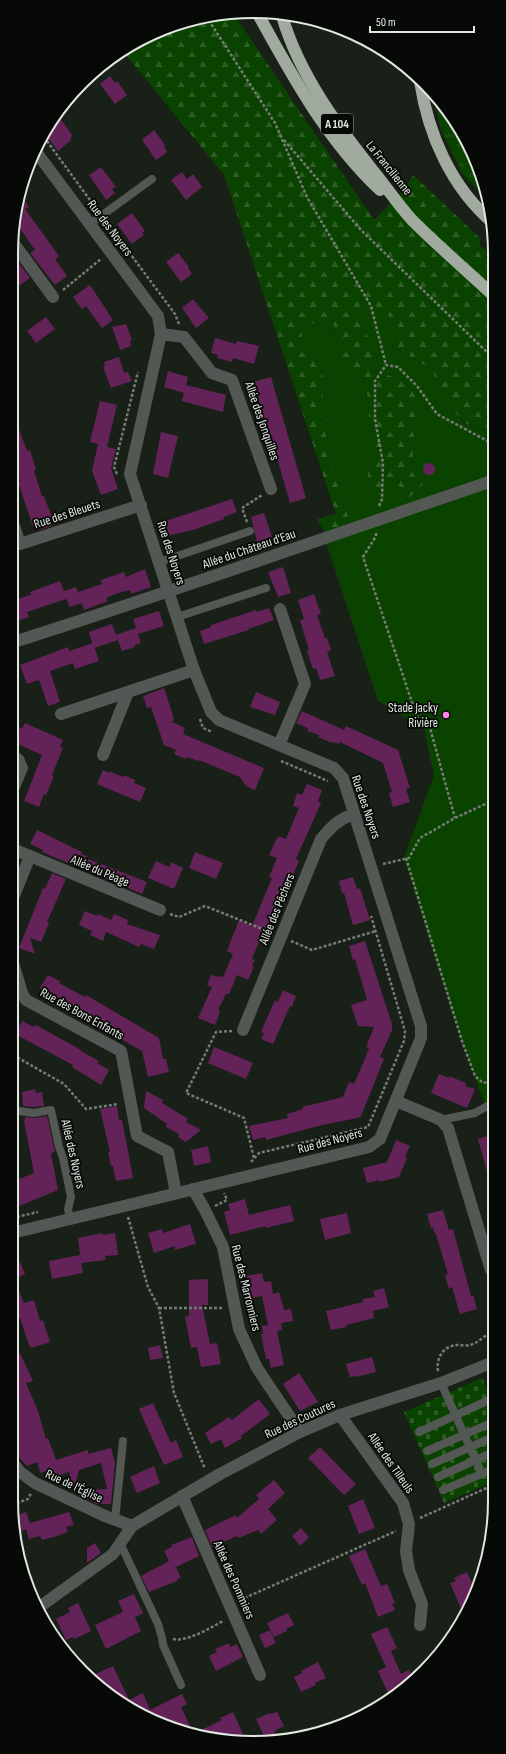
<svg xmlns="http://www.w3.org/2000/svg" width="506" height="1754" font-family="'Sofia Sans Condensed',sans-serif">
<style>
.grass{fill:url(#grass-tufts)}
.forest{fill:url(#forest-firs)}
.cemetery{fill:url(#cemetery-stones)}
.pitch{fill:#0a4200}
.building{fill:#632358}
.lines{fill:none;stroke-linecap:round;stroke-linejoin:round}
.path{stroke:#767c75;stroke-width:2.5;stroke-dasharray:3 2;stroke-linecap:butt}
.lane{stroke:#545854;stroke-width:8}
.street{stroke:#545854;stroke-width:12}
.highway{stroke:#a1aa9f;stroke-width:12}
.poi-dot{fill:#fb86e5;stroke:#060906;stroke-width:1.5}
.labels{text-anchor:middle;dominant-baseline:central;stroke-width:3.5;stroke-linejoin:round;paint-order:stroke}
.shield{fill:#060906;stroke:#a0a49f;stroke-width:1}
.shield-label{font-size:12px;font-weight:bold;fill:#e2e7e1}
.street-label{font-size:13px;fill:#e2e7e1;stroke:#060906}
.poi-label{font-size:13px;fill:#e2e7e1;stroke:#060906;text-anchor:end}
.rim{fill:none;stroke:#e2e7e1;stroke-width:2}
</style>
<defs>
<pattern id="grass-tufts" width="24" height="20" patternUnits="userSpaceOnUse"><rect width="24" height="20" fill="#0a4200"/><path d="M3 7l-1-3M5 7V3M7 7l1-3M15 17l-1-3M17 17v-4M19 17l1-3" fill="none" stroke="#2d5d25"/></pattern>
<pattern id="forest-firs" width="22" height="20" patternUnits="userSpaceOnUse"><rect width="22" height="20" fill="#0a4200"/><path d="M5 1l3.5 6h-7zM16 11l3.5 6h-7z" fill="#2d5d25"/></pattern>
<pattern id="cemetery-stones" width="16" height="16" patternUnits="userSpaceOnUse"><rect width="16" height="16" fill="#0a4200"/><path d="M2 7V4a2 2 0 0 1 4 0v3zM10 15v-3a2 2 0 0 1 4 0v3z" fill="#2d5d25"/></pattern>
</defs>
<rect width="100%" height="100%" fill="#192017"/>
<!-- grass -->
<path class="grass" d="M433 92 476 160 488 202 462 173 441 130Z"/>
<!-- forest -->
<path class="forest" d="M206 16H235L374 220 405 189 413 175 480 238V246L490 253 493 246V432L466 424 446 404 432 370 399 350 387 312 364 324 375 358 374 371 401 379 414 392 419 413 413 428 416 444 410 470 424 484 405 502 386 491 368 486V466L381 432 369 422 368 400 364 380 360 384 347 371 340 356 332 319 300 327 305 345 322 368 324 386 321 411 330 456 350 522 326 535 317 519 336 514 224 175 122 50Z"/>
<!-- cemetery -->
<path class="cemetery" d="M482 1378 491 1398V1483L444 1503 404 1412Z"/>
<!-- pitch -->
<path class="pitch" d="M365 304 387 312 399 350 432 370 446 404 465 424 493 432 491 1110 487 1111 455 1022 404 858 434 775 424 729 378 701 325 539 350 522 330 456 321 411 324 386 322 368 305 345 300 327 332 319C338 347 339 362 360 383L364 380 368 400 369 422 382 432 368 466V486L386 491 400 486 405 502 424 484 410 470 416 444 413 428 419 413 414 392 401 379 374 371 375 358 364 324Z"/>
<!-- building -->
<g class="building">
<path d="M110 76 115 83 117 81 127 95 115 104 100 84Z"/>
<path d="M60 118 72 135 70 141 58 151 45 134 48 127Z"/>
<path d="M154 130 165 145 164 147 167 152 156 160 142 140Z"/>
<path d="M101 167 116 187 112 189 115 193 106 200 89 175Z"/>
<path d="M182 172 187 179 193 174 202 187 186 200 171 180Z"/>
<path d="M20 195 29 207 25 209 59 256 55 259 67 276 55 285 30 253 35 250 16 223V206Z"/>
<path d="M132 213 145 231 142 233 144 235 132 244 117 224Z"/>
<path d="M178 253 189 267 188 268 192 274 181 282 166 262Z"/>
<path d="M18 262 30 278 15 289V264Z"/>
<path d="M90 285 113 320 102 328 86 306 82 309 73 297Z"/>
<path d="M193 299 209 318 196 328 182 308Z"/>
<path d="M46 317 55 329 36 343 27 331Z"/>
<path d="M126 324 132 340 130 341 131 346 120 350 112 327Z"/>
<path d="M215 338 236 344 237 341 259 346 254 364 233 358 232 362 217 358 218 355 211 353Z"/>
<path d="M119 357 124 373 128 372 132 381 111 388 103 367 105 366 104 362Z"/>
<path d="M168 371 188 377 186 385 226 395 223 412 182 401 184 393 164 387Z"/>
<path d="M271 377 306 498 290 503 272 440 260 410V404L253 382Z"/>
<path d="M100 401 117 405 107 447 116 449 111 468 118 489 101 495 92 471 98 444 90 442Z"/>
<path d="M15 421H16L27 451 30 450 36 470 34 471 42 496H44L53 520 50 521 52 526 39 530 37 525 33 526 18 482H20L18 476H20L15 461Z"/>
<path d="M161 432 178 436 168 478 153 474Z"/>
<circle cx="429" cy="469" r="6"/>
<path d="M232 499 237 512 224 517V519L193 530 167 536 163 522Z"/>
<path d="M264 513 272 537 257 542 251 517Z"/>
<path d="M283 567 291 593 278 597 268 572Z"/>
<path d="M145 569 151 587 131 594 130 590 118 593 106 598 108 601 84 610 82 603 70 607 66 599 27 612 29 617 14 622V600L31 595 30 592 60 581 64 591 76 587 78 592 102 584 101 580 124 572 126 577Z"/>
<path d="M314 594 321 614 317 615 325 638H327L331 650 327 652 335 676 320 680 316 668 313 669 307 651 309 650 300 620 304 619 298 600Z"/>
<path d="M269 608 274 620 248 629 249 630 204 644 200 631 211 627V625L256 610 257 612Z"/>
<path d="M159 611 164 626 138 634 133 619Z"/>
<path d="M112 624 118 640 94 648 89 632Z"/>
<path d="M136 628 141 643 135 645V647L122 651 116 635Z"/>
<path d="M93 643 99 661 75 669 73 663 50 671 60 702 48 706 39 680 27 684 20 665 68 647 69 651Z"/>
<path d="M164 688 174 719 172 722 185 728 183 734 264 768 255 790 246 786 240 777 199 760 198 761 187 757 186 759 174 754 176 750 164 745 151 707 147 708 143 696Z"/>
<path d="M256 692 280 702 275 715 250 707Z"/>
<path d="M302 711 344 730 346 726 398 750 410 788 406 789 410 802 393 807 389 793 392 792 383 763 340 742 339 744 333 742 332 743 318 737 319 735 307 731 308 728 296 723Z"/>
<path d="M25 723 63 740 60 746 63 748 52 775 54 776 46 795 44 794 39 807 24 801 42 755 14 742V728L17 730 18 727 22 729Z"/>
<path d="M103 770 109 773V771L123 777V775L135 780 134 783 146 788 140 802 97 784Z"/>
<path d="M307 784 322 790 318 801 321 803 296 859 299 861 269 930 267 929 262 940 260 939 252 959 255 960 252 966 254 967 248 980 237 975 229 994H226L218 1010 220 1012 215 1025 198 1018 212 987 207 985 211 975 218 977 219 976 223 977 233 954 227 951 239 920 252 926 272 878 269 877 277 858 269 855 278 836 286 839 299 808 293 806 297 793 302 795Z"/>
<path d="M37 830 82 852 81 854 87 856 86 858 147 882 142 894 42 852 43 850 30 844Z"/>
<path d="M195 852 223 863 216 879 189 868Z"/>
<path d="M156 861 169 867 171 862 183 868 174 889 148 878Z"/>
<path d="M52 873 66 879 47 922 49 923 41 942 30 938 35 954 19 948 43 888 45 889Z"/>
<path d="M353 877 357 889 360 888 370 920 353 925 344 893H342L339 881Z"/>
<path d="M85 911 97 916 98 914 111 920 114 914 128 920 127 924 160 935 154 949 141 944 139 947 106 932 103 941 90 935 92 931 79 925Z"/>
<path d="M365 941 392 1024V1030L380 1057 384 1059 361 1116 358 1118 322 1125 266 1140 265 1137 253 1140 249 1126 288 1118 287 1114 303 1109 302 1107 343 1097 349 1082 354 1084 367 1054 366 1051 368 1052 369 1048 366 1047 374 1027 358 1026 351 1005 367 1000 355 959 353 960 349 946Z"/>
<path d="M48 975 60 981 59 983 85 997 86 995 159 1038 163 1059H166L169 1072 148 1077 142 1051 121 1039 122 1037 63 1005 51 997 52 995 40 988Z"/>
<path d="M283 990 296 996 292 1007 290 1006 273 1044 261 1039 264 1033 261 1032 275 1000 278 1002Z"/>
<path d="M22 1021 34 1027 36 1025 81 1050V1051L99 1061 97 1063 109 1070 101 1085 72 1067 73 1065 15 1034Z"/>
<path d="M214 1047 253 1063 246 1079 208 1063Z"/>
<path d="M439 1074 449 1078V1076L466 1083 465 1086 475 1089 467 1108 431 1093Z"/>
<path d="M35 1089 36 1093 42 1092 44 1106 34 1107 23 1106 22 1092Z"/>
<path d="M146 1091 163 1100 162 1103 188 1119 186 1122 201 1130 186 1142 178 1137 179 1134 166 1127 167 1124 144 1108Z"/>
<path d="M117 1106 119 1120H122L133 1178 116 1181 113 1166H111L108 1152H110L100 1109Z"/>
<path d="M47 1116 55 1152 51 1153 58 1190 12 1209V1182L34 1173 24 1121 25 1120V1117L35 1118Z"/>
<path d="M491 1135V1174L488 1175 478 1139Z"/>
<path d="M396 1140 410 1146 405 1157 407 1158 399 1177 379 1182V1180L367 1183 363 1168 387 1162Z"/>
<path d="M208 1146 211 1162 194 1166 191 1150Z"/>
<path d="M245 1199 249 1215 290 1205 294 1221 266 1228V1226L230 1235 224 1212 230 1210 228 1204Z"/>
<path d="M443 1210 449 1230 453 1229 471 1296 473 1295 477 1309 460 1314 452 1287 449 1289 445 1275 448 1274 436 1234H435L433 1228H431L427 1214Z"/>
<path d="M347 1213 351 1233 325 1240 320 1219Z"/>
<path d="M190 1224 196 1244 175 1250V1246L154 1253 148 1233 162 1229 163 1233Z"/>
<path d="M102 1233V1235L115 1233 118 1255 105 1256 106 1260 81 1263 78 1238Z"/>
<path d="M12 1244 25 1274 14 1279 24 1303 34 1300 40 1321 43 1320 50 1342 31 1348 28 1342 20 1318 12 1321Z"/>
<path d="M80 1255 83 1273 52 1279 49 1261Z"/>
<path d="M262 1273 264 1282 271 1281 273 1294 279 1292 284 1310 291 1309 293 1321 281 1323 282 1330 277 1331 284 1365 271 1368 269 1359H266L261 1334H263L262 1326 268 1325 262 1296 251 1298 246 1276Z"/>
<path d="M208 1279V1305H202L210 1344 217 1343 221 1364 201 1367 197 1347 191 1348 185 1317 189 1316V1280Z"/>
<path d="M384 1288 389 1307 373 1311 374 1318 346 1325V1327L331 1330 326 1311 363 1302V1299L375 1297 373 1291Z"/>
<path d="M160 1345 163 1358 150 1360 148 1348Z"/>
<path d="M20 1353 33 1381 26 1383 38 1411 46 1439 48 1438 56 1460 88 1450V1454L111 1448 115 1463 111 1504H97L87 1499V1490L107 1489 101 1463 79 1470 73 1493 69 1472 53 1477 51 1470 40 1473 37 1462 27 1466 17 1455 11 1453 12 1356Z"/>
<path d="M372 1357 376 1372 356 1377V1376L350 1377 346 1364Z"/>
<path d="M299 1373 318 1402 300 1411 283 1384Z"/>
<path d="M259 1399 270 1414 241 1436 242 1438 225 1448 221 1439 211 1444 205 1433 229 1417 232 1420Z"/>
<path d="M153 1403 171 1443 176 1440 183 1457 164 1465 139 1409Z"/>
<path d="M320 1447 356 1484 344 1495 308 1458Z"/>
<path d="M154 1466 160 1483 137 1493 130 1477Z"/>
<path d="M274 1480 285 1493 268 1509 277 1520 261 1534 258 1530 239 1538 237 1536 212 1547 205 1530 236 1515 237 1518 259 1499 256 1495Z"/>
<path d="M363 1499 375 1528 359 1534 348 1506Z"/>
<path d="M26 1512 30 1523 69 1512 74 1525 66 1527 68 1532 54 1537 42 1540 40 1536 29 1539 26 1529 17 1533 14 1516Z"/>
<path d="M301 1528 309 1537 300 1546 292 1536Z"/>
<path d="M192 1537 199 1556 176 1567 181 1578 177 1579V1581L149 1592 141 1576 169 1561 164 1551 172 1547 171 1545Z"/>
<path d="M95 1543 101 1553 87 1563V1548Z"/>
<path d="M365 1549 381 1586 387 1584 395 1603 392 1604 395 1610 378 1617 365 1583 362 1585 349 1556Z"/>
<path d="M467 1572 474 1588 463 1613 450 1583 456 1581 454 1578Z"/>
<path d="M134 1594 143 1613 135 1617 141 1631 106 1649 95 1625 123 1612 118 1601Z"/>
<path d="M78 1603 91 1631 74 1639 73 1637 66 1640 56 1619 70 1612 68 1608Z"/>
<path d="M288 1613 294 1625 286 1629 287 1631 274 1637 267 1623Z"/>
<path d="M387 1627 397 1648 391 1651 401 1674 409 1670 413 1679 405 1688 389 1695 378 1671 386 1667 371 1634Z"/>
<path d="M270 1630 276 1643 265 1648 259 1635Z"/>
<path d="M229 1643 230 1647 237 1644 243 1657 216 1671 209 1656 217 1652 215 1649Z"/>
<path d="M318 1662 326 1678 315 1683 316 1685 301 1692 294 1677 302 1673 301 1671Z"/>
<path d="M113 1666 129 1700 143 1693 150 1710 182 1694 187 1704 181 1707 192 1730 146 1718 91 1676Z"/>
<path d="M233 1712 243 1734 232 1740 231 1735 223 1739 197 1732 222 1720 220 1718Z"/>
<path d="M277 1712 284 1726 274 1731 276 1733 265 1738 256 1719 270 1713 271 1714Z"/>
</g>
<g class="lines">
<!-- path -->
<g class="path">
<path d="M206 16 275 123 307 197 371 306 386 365"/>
<path d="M44 137 95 207"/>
<path d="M284 140 361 230 493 358"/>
<path d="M108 224 175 314 179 324"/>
<path d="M63 290 101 259"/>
<path d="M117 474 114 467 138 372"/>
<path d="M379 506 382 499 383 463 375 419V381L386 365 398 367 417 386 437 414 493 444"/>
<path d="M247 522 242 508 262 495"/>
<path d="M376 533V536L363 557 417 717 430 728 455 818"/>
<path d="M200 719 203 728 212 732"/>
<path d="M281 761 328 781"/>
<path d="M406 858 462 1041 475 1076 483 1083 491 1081"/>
<path d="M383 864 409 858 420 838 455 818 492 801"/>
<path d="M170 914 179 917 205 906 270 932"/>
<path d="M291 941 312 950 376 931"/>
<path d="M13 1017 19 1010"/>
<path d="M232 1031 216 1032 186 1093 244 1118 254 1158"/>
<path d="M13 1055 64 1084 86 1109 118 1104"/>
<path d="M251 1162 259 1153 368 1127 404 1041 405 1031 371 916"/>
<path d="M215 1206 227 1200 224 1193"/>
<path d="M128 1217 148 1287 159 1308 174 1393 205 1469"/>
<path d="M12 1218 38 1212"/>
<path d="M159 1308H222"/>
<path d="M438 1371C436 1358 443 1346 457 1345 461 1345 466 1346 470 1345 478 1343 484 1336 491 1332"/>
<path d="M12 1505 28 1499 31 1493"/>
<path d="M420 1518 491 1486"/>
<path d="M240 1600 396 1531"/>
<path d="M173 1639C187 1642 210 1628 223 1621"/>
</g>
<!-- lane -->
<g class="lane">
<path d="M90 224 152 179"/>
<path d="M160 562 250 531"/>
<path d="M177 617 266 588"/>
<path d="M12 1110 34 1113 51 1110 59 1147 63 1158 71 1197 68 1209 70 1218"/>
<path d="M441 1120 475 1113 491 1104"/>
<path d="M441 1383 482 1474"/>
<path d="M419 1432 487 1401"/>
<path d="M427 1451 491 1423"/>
<path d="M432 1464 491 1438"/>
<path d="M438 1477 491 1453"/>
<path d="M443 1490 491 1470"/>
<path d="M115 1520 123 1441"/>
<path d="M121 1545 158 1624 162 1638 163 1645 181 1685"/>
</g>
<!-- street -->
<g class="street">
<path d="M15 245 53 297"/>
<path d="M161 334 184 337 212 373 232 380 271 489"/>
<path d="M14 526 20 544 141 505"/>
<path d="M14 642C174 591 333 535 492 481"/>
<path d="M61 714 194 670"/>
<path d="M279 745 305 684 280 609"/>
<path d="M103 755 128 692"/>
<path d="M14 787 22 768 18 759 14 757"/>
<path d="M13 849 160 910"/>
<path d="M13 898 30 856"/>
<path d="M13 963 22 993 26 1000 121 1051 137 1136 168 1152 176 1193"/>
<path d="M243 1030 321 839C331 827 339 819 354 814"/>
<path d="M396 1101 441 1120 448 1128 491 1270"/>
<path d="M193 1189 205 1210 223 1247 239 1329 257 1368 300 1432"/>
<path d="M12 1233 369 1147 380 1139 421 1038V1026L343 778 334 768 219 720 211 712 194 670 130 474 161 334 158 316 37 153"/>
<path d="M340 1415 403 1503 409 1524 406 1551 409 1570 422 1604 420 1625"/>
<path d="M11 1460 20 1472 35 1483 105 1516 132 1526"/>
<path d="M182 1496 260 1675"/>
<path d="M38 1608 113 1554 132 1526 220 1474 300 1432 340 1415 441 1383 491 1363"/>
</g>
<!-- highway -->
<g class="highway">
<path d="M259 16C293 78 328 141 380 190"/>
<path d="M282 16C300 77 339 128 378 177 389 191 400 207 412 220 438 246 466 270 493 295"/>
<path d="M420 81C428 134 451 187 493 223"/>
</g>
</g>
<!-- markers -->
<circle class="poi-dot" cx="446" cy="715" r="4"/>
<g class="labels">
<!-- shield labels -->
<rect class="shield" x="321" y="114" width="32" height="20" rx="3"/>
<g class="shield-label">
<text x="337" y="124">A 104</text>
</g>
<!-- street labels -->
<g class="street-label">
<text transform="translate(389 168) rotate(51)">La Francilienne</text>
<text transform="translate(110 228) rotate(53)">Rue des Noyers</text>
<text transform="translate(262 421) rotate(71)">Allée des Jonquilles</text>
<text transform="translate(67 514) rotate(-18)">Rue des Bleuets</text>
<text transform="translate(249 549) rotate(-19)">Allée du Château d'Eau</text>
<text transform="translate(171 553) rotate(72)">Rue des Noyers</text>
<text transform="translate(366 807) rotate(71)">Rue des Noyers</text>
<text transform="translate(100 871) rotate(23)">Allée du Péage</text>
<text transform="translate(277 909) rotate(-68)">Allée des Pêchers</text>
<text transform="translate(82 1014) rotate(29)">Rue des Bons Enfants</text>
<text transform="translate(330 1141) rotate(-15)">Rue des Noyers</text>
<text transform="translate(73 1154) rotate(77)">Allée des Noyers</text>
<text transform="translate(246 1288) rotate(76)">Rue des Marronniers</text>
<text transform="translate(300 1419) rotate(-25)">Rue des Coutures</text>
<text transform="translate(391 1463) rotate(55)">Allée des Tilleuls</text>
<text transform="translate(74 1486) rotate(25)">Rue de l'Église</text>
<text transform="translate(234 1580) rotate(66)">Allée des Pommiers</text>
</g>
<!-- poi labels -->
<g class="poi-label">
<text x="438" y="708">Stade Jacky<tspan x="438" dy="15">Rivière</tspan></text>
</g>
</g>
<!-- crop -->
<path d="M0 0H506V1754H0ZM253 18H253A235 235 0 0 1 488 253V1501A235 235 0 0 1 253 1736H253A235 235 0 0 1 18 1501V253A235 235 0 0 1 253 18Z" fill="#060906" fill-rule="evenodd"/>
<path class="rim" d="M253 18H253A235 235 0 0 1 488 253V1501A235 235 0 0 1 253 1736H253A235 235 0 0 1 18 1501V253A235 235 0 0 1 253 18Z"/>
<!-- scale -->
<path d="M370 26v6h104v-6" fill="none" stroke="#e2e7e1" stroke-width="2"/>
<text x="376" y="26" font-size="12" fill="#e2e7e1" stroke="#060906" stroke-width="3" paint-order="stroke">50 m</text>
</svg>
